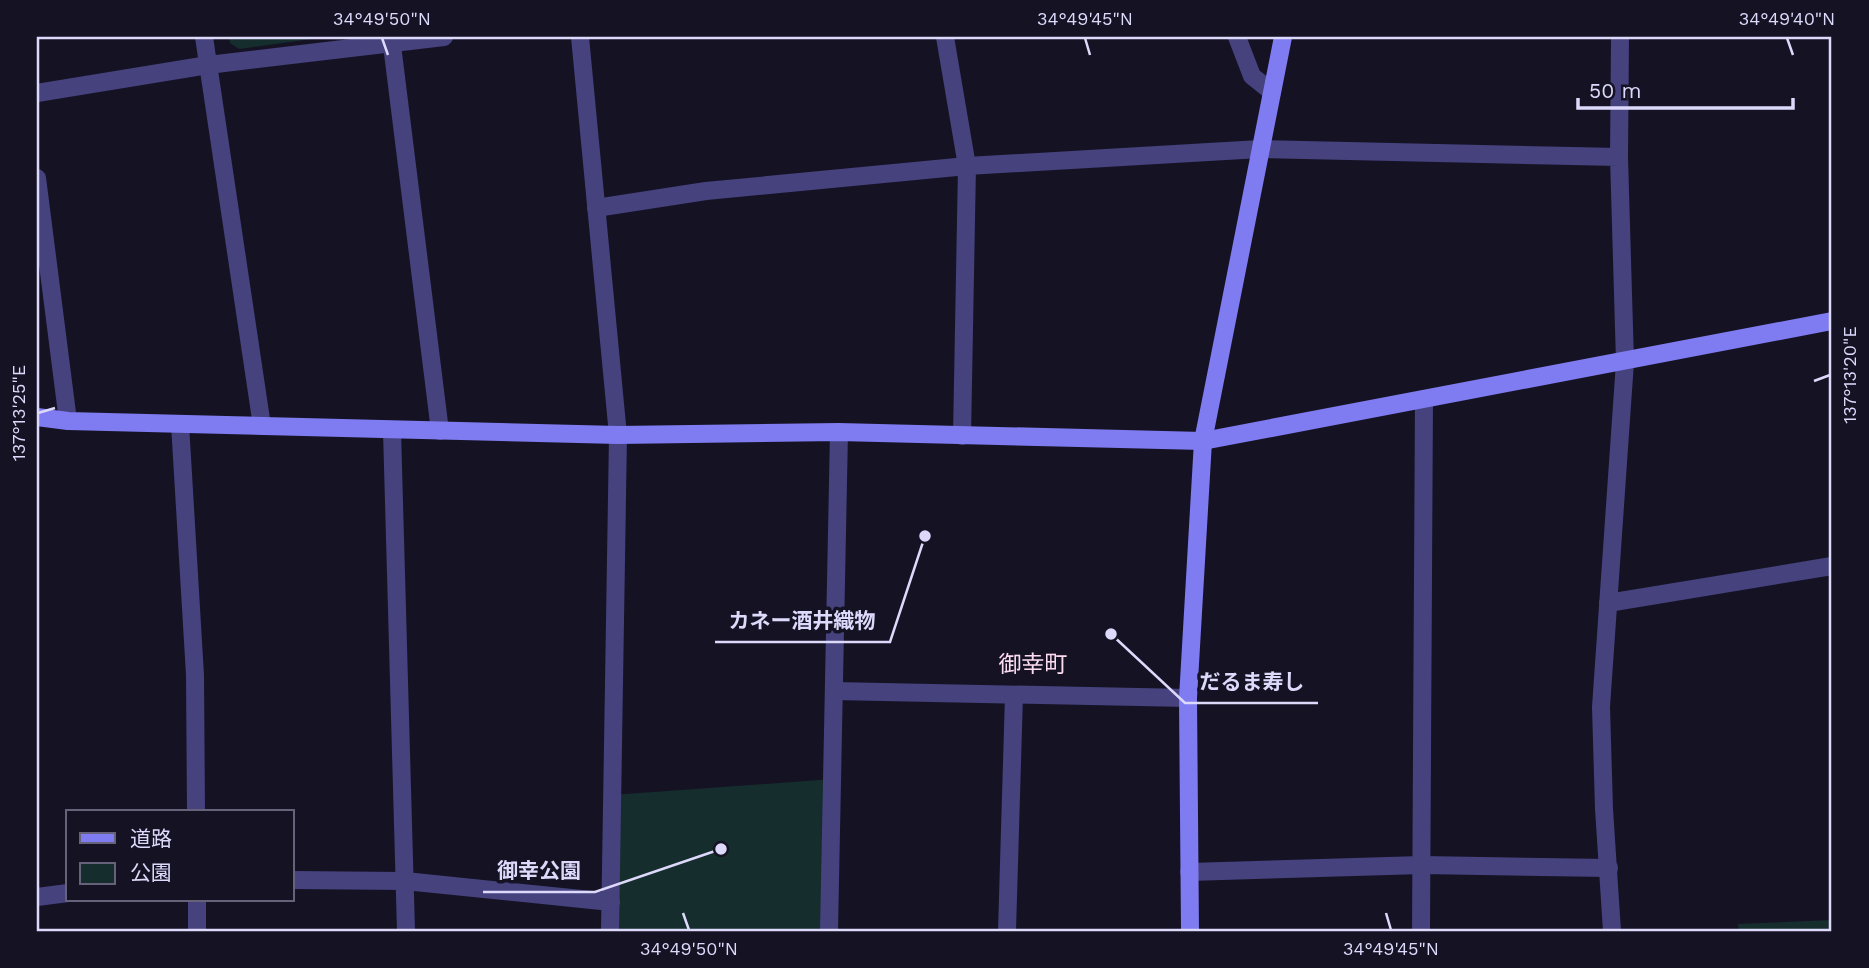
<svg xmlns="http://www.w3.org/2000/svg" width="1869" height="968" font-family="'Work Sans','Noto Sans JP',sans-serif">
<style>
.green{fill:#152d2d}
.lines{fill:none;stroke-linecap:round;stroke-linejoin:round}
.street{stroke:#45427e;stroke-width:18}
.secondary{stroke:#7f7bf0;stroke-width:18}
.ticks{fill:none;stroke:#ddd9fb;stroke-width:2.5}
.labels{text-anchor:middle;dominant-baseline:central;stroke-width:7;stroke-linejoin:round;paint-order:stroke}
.quarter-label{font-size:23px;fill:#fbdbef;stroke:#151224}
.leader{fill:none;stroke:#ddd9fb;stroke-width:2.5}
.callout-dot{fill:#ddd9fb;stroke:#151224;stroke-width:2.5}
.callout-label{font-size:21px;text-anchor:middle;font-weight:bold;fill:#ddd9fb;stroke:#151224;stroke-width:7;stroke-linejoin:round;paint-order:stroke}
.neatline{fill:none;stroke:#ddd9fb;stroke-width:2.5}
.ticks-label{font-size:18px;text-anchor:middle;fill:#ddd9fb}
</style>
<rect width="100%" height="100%" fill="#151224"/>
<!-- green -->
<g class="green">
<path d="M229 37H326L239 49 230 43Z"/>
<path d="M833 779 829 931H610L612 795Z"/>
<path d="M1832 920V931H1739L1738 924Z"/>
</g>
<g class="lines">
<!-- street -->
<g class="street">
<path d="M204 37 262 426"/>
<path d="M391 37 440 431"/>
<path d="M580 37 618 435 610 931"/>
<path d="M945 37 967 166 962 436"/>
<path d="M1237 37 1252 76 1272 92"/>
<path d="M37 93 208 65 444 37"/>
<path d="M1619 157 1620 37"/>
<path d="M37 178 68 421"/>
<path d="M596 208 706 191 967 166 1260 149 1619 157 1625 362 1601 707 1604 809 1612 931"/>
<path d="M180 424 195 675 196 812"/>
<path d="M392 431 406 931"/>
<path d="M1608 603 1832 566"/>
<path d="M834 691 1188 698"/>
<path d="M1189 872 1422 865 1609 868"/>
<path d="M292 880 405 881 611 902"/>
<path d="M37 897 68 893"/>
<path d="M197 900V931"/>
<path d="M829 931 839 432"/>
<path d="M1007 931 1014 695"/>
<path d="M1421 931 1424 399"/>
</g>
<!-- secondary -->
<g class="secondary">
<path d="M37 417 68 421 618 435 839 432 1203 441 1832 321"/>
<path d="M1190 931 1188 698 1203 441 1283 37"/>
</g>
</g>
<!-- ticks -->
<path class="ticks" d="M382 38 388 55M1085 38 1090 55M1787 38 1793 55M1814 381 1830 375M38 413 55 408M683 913 689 930M1386 913 1391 930"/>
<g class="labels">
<!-- quarter labels -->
<g class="quarter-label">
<text x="1033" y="664">御幸町</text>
</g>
</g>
<!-- callouts -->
<path class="leader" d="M925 536L890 642H715M1111 634L1185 703H1318M721 849L595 892H483"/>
<g class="callout-dot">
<circle cx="925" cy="536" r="7"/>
<circle cx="1111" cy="634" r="7"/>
<circle cx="721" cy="849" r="7"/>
</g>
<g class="callout-label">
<text x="802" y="628">カネー酒井織物</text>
<text x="1252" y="689">だるま寿し</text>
<text x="539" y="878">御幸公園</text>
</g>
<!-- border -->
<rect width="1869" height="968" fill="none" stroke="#151224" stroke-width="77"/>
<!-- legend -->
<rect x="66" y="810" width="228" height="91" fill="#151224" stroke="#65627a" stroke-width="2"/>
<rect x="80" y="833" width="35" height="10" fill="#7f7bf0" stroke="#65627a" stroke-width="2"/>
<text x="130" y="846" font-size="21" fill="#ddd9fb">道路</text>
<rect x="80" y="863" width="35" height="21" fill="#152d2d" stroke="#65627a" stroke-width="2"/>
<text x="130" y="880" font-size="21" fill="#ddd9fb">公園</text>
<!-- scale -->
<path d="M1578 98v10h215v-10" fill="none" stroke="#ddd9fb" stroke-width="3.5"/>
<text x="1589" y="98" font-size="21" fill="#ddd9fb" stroke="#151224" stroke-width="5" paint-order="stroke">50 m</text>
<rect x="38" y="38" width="1792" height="892" class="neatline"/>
<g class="ticks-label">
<text x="382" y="25">34°49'50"N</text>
<text x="1085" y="25">34°49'45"N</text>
<text x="1787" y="25">34°49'40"N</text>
<text transform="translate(1850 375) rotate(-90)" y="6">137°13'20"E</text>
<text transform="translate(19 413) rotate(-90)" y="6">137°13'25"E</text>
<text x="689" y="955">34°49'50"N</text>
<text x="1391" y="955">34°49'45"N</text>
</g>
</svg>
